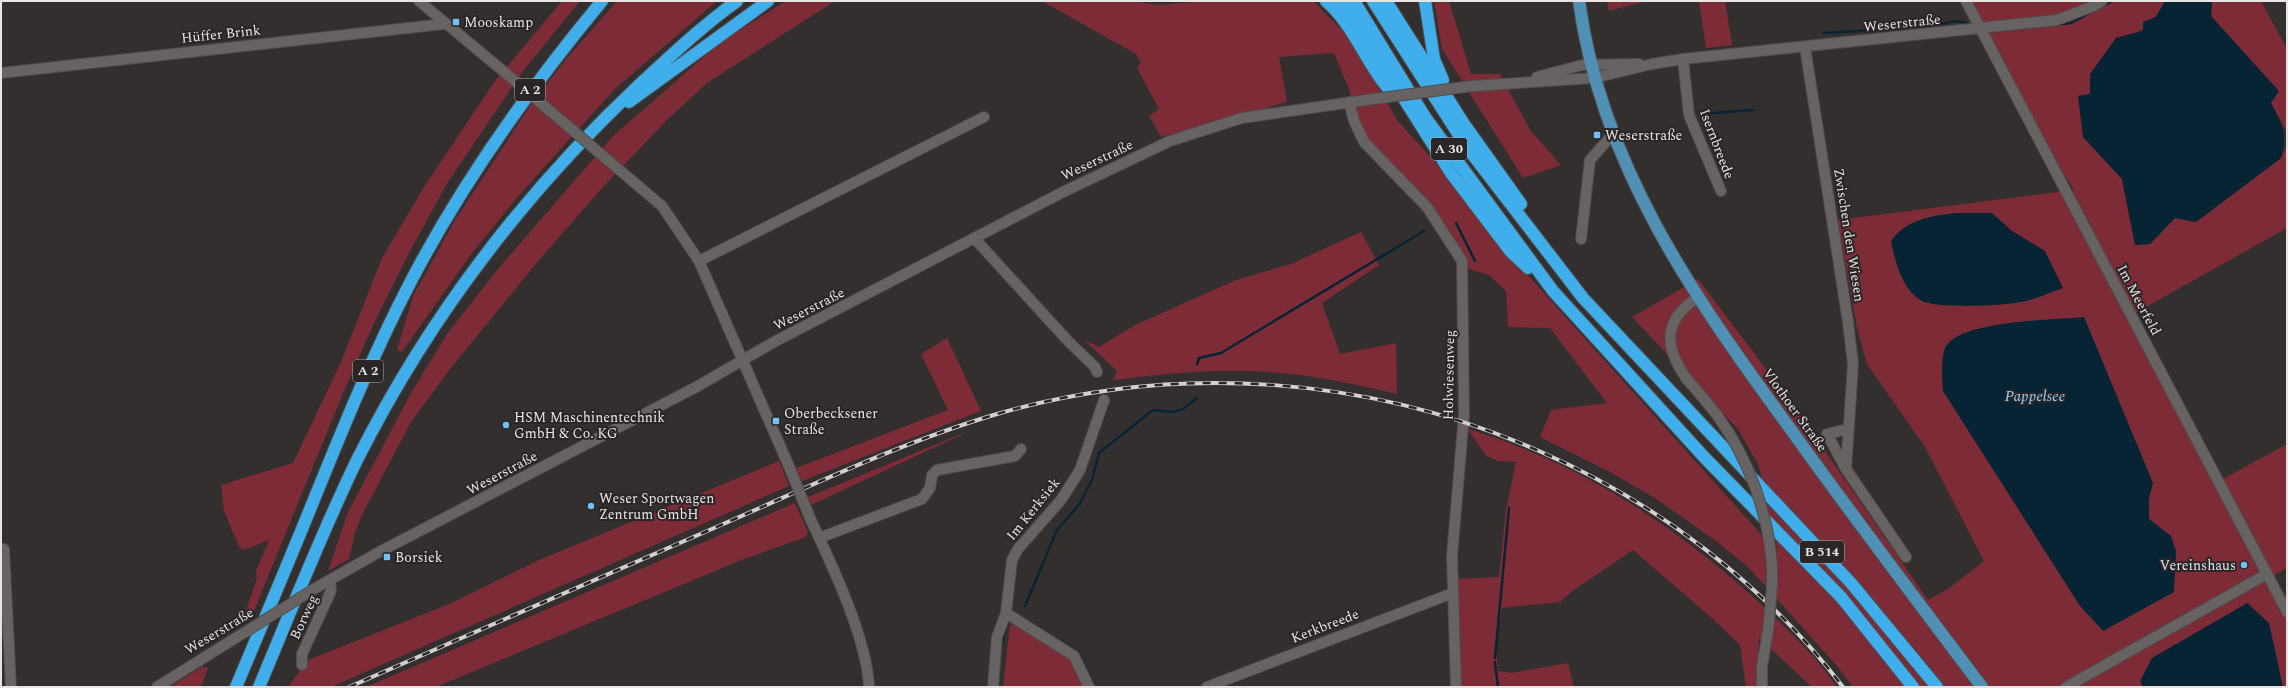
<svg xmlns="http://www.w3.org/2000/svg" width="2288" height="688" font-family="Spectral,serif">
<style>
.green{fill:#7d2c37}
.water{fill:#062434}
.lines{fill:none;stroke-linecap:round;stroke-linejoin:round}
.stream{stroke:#062434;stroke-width:2.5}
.minor-casing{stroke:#504c4c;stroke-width:12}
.major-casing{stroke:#504c4c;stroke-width:14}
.highway-casing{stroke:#504c4c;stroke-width:14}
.minor{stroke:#686363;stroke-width:10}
.major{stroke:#4f90b4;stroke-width:12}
.highway{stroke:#3faeea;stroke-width:12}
.rail-casing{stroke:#d3d0d0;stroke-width:4}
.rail{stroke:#2a2526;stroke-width:2.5;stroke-dasharray:8;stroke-linecap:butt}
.minor-bridge-casing{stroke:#504c4c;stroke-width:12;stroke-linecap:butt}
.minor-bridge{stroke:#686363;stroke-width:10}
.poi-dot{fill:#6fc2f4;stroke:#2a2526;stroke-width:1.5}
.labels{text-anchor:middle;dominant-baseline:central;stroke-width:4;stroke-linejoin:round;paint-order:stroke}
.shield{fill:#2a2526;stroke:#aeabab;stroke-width:1}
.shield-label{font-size:13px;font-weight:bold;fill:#e7e4e4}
.poi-label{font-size:14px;fill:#e7e4e4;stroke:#2a2526;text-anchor:start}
.street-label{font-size:14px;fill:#e7e4e4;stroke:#2a2526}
.water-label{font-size:15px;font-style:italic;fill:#92d4fd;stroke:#2a2526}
</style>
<rect width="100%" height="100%" fill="#342f2f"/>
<!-- green -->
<g class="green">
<path d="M562 1H580L523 71 448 182 410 251 375 321 344 391 251 618 241 625 257 578 256 571 269 540 244 550 239 547 224 511 221 485 293 463 341 362 382 258 424 187 495 81Z"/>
<path d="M617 1H717L615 89 583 124 515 200 472 253 402 352 397 350 413 296 455 220 530 106 566 59Z"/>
<path d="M786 1H835L707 83 668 119 604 186 539 260 450 369 411 422 362 515 355 533 349 559 328 571 348 512 411 393 447 334 498 269 613 136 722 41Z"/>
<path d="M1042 1H1130L1159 5 1207 1H1313L1352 40 1397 120 1444 172 1525 272 1778 553 1759 466 1738 429 1632 317 1698 279 1794 406 1928 600 1948 589 1984 561 1925 447 1867 364 1857 328 1838 220 2074 190 2042 139 1988 37 1977 36 1960 1H2165C2149 29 2147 30 2116 38L2090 94 2079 96 2083 137 2122 179 2135 245 2150 244 2175 218 2196 222 2281 158 2287 145V228L2135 313 2223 479 2287 444V568L2274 575 2287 600V687H1853L1837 666 1748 567 1716 541 1655 498 1608 471 1540 437 1551 410 1607 403 1550 328 1508 327 1506 291 1489 275 1466 268 1463 260 1370 143 1354 115 1349 89 1334 53 1279 57 1287 102 1161 137 1149 116 1159 109 1137 68 1141 63 1136 54Z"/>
<path d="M1434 1H1449L1471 74H1500L1530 130 1561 165 1523 178 1442 49Z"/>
<path d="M1607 1H1646L1609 11Z"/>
<path d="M1699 1H1725L1732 45 1706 48Z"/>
<path d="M2212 1H2261L2287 49V132L2271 103 2211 16Z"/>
<path d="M1361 232 1379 265 1322 303 1340 354 1396 343 1397 394C1347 382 1294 371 1243 371 1200 370 1156 375 1113 380L1117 371 1083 339 1099 347 1135 325 1236 280 1291 264Z"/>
<path d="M947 338 981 411 802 481 796 468 948 410 921 354Z"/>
<path d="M976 428 811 505 808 497Z"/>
<path d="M1468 429C1581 463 1683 530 1768 611 1793 635 1818 659 1837 687H1812L1759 638 1756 687H1746L1740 645 1713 619 1633 550 1571 592 1560 602 1502 608 1496 644 1498 671 1512 673 1568 663 1574 687H1454L1451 579 1499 577 1506 510 1516 462 1498 461 1486 456Z"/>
<path d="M779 461 789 486 331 687H288L308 660 447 605 539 560Z"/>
<path d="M795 503 808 532 806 537 744 559 436 687H366Z"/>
<path d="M1010 624 1041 633 1073 658 1086 687H1003Z"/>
<path d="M202 667 208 668 201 687H170Z"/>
</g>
<!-- water -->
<g class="water">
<path d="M2165 1H2212L2211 16 2279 91 2271 103C2282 124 2288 134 2281 158L2196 222 2175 218 2150 244 2135 245 2122 179 2083 137 2078 96 2090 94V74L2116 38 2143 31V22L2156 17Z"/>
<path d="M1956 213H1992L2012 231 2045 251 2063 288C2049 293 2034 300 2020 302 2002 306 1933 309 1920 300 1901 287 1895 261 1891 241 1907 219 1931 216 1956 213Z"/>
<path d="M2084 317 2153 483 2149 498V519L2171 536 2176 551 2174 592 2103 631 2080 606 1943 391C1942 380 1941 358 1945 348 1958 320 2056 320 2084 317Z"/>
<path d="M2247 603 2269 623 2283 687H2143L2140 681 2152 658Z"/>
</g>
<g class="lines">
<!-- stream -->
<g class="stream">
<path d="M1885 29C1903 27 1921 25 1939 24 1951 23 1953 19 1966 23"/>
<path d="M1990 32 2071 23 2112 1"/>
<path d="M1824 33 1874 30"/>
<path d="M1701 114 1753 110"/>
<path d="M1456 223 1475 261"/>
<path d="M1197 364 1199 358 1221 353 1424 231"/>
<path d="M1025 606 1057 530 1079 505 1092 480 1099 453 1153 410 1172 412 1183 409 1197 398"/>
<path d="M1001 647 1005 630"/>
<path d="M1495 658 1509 508"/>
<path d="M1495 662 1498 687"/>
</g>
<defs>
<g id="minor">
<path d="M419 1 509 76"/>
<path d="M1966 1 2287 612"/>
<path d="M1805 47 1848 322 1853 364 1846 469 1906 557"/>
<path d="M1683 59 1689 115 1721 191"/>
<path d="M1 73 444 24"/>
<path d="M1537 77 1582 65 1639 64"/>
<path d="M1472 86 1594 78 1652 64 1683 59 2057 20 2094 6 2102 1"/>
<path d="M1349 102 1354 121 1364 142 1427 207 1462 261 1464 415 1452 556 1456 687"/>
<path d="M623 173 662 206 699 261 788 464"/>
<path d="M974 238 1069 342 1095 367 1097 372"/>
<path d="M1581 239 1590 160 1613 134"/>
<path d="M699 261 984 117"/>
<path d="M1686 378C1664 346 1663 321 1697 298"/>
<path d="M1846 469 1827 434 1848 429"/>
<path d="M810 518C831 563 867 638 869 687"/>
<path d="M819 538 922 499 930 488 932 475 937 470 1015 456 1021 449"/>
<path d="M1 549H4L11 687"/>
<path d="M319 586 381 551 698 386 774 342 1063 192 1170 141 1242 118 1366 100"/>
<path d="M1006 613 1074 656 1089 687"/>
<path d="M302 665V654L331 591 330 580"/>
<path d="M157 687 234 639"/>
<path d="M993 687 997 637 1006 613 1012 560 1018 549 1061 500 1080 470 1104 400"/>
<path d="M1207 687 1453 593"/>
<path d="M1762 687V666L1768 631"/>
<path d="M2066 687 2267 574"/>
</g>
<path id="major" d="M1579 1C1601 165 1694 297 1789 427 1852 515 1917 601 1982 687"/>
<g id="highway">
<path d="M1326 1C1355 26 1367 67 1394 95"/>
<path d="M1342 1 1451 173 1511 252 1528 268"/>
<path d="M1354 1 1425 117 1553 291 1704 457 1841 597 1913 687"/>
<path d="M1373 1 1466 146 1583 298 1851 583 1937 687"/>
<path d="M1386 1 1464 124 1521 204"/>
<path d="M1425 1 1434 59 1443 80"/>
<path d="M629 102 768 1"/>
<path d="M236 687C262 625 288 564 313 502 343 428 373 354 410 283 463 181 529 89 602 1"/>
<path d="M259 687C291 611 321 534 357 460 428 319 525 192 640 84 672 55 702 26 737 1"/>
</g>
</defs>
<!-- minor casing -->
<use href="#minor" class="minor-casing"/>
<!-- major casing -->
<use href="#major" class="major-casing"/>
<!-- highway casing -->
<use href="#highway" class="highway-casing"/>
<!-- minor -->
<use href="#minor" class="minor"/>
<!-- major -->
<use href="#major" class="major"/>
<!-- highway -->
<use href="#highway" class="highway"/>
<defs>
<path id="rail" d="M349 687C473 633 597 579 721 525 811 486 902 442 997 414 1176 362 1369 376 1539 451 1658 503 1764 584 1843 687"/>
</defs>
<!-- rail casing -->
<use href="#rail" class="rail-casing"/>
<!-- rail -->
<use href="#rail" class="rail"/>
<defs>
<g id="minor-bridge">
<path d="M509 76 623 173"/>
<path d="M1366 100 1472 86"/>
<path d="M1686 378C1697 391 1709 404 1719 418 1749 460 1769 515 1772 567 1773 588 1770 609 1768 631"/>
<path d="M788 464 810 518"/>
<path d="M234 639 319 586"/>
</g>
</defs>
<!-- minor-bridge casing -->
<use href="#minor-bridge" class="minor-bridge-casing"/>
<!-- minor-bridge -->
<use href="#minor-bridge" class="minor-bridge"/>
</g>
<!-- markers -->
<g class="poi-dot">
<rect x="452" y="18" width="8" height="8" rx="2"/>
<rect x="1593" y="131" width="8" height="8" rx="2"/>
<rect x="772" y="417" width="8" height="8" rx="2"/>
<circle cx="506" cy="425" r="4"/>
<circle cx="591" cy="506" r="4"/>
<rect x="383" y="553" width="8" height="8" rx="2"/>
<circle cx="2244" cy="565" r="4"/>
</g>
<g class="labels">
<!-- shield labels -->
<g class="shield">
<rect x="515" y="79" width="30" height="22" rx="3"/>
<rect x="1431" y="138" width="36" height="22" rx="3"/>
<rect x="353" y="360" width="30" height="22" rx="3"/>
<rect x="1800" y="541" width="44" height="22" rx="3"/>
</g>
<g class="shield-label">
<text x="530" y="90">A 2</text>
<text x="1449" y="149">A 30</text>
<text x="368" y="371">A 2</text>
<text x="1822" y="552">B 514</text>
</g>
<!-- poi labels -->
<g class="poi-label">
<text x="464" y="22">Mooskamp</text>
<text x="1605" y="135">Weserstraße</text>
<text x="784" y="413">Oberbecksener<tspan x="784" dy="16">Straße</tspan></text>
<text x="514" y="417">HSM Maschinentechnik<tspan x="514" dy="16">GmbH &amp; Co. KG</tspan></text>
<text x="599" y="498">Weser Sportwagen<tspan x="599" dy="16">Zentrum GmbH</tspan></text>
<text x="395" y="557">Borsiek</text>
<text x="2236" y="565" text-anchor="end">Vereinshaus</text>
</g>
<!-- street labels -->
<g class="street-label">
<text transform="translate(1902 23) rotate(-6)">Weserstraße</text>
<text transform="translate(221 34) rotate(-6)">Hüffer Brink</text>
<text transform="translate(1717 144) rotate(69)">Isernbreede</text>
<text transform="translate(1097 160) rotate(-25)">Weserstraße</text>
<text transform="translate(1849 235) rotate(81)">Zwischen den Wiesen</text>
<text transform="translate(2139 300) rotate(62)">Im Meerfeld</text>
<text transform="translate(809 309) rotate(-27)">Weserstraße</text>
<text transform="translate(1449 375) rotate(-89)">Holwiesenweg</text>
<text transform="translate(1795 410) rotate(54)">Vlothoer Straße</text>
<text transform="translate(502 473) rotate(-28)">Weserstraße</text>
<text transform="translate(1033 509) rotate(-51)">Im Kerksiek</text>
<text transform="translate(304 617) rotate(-65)">Borweg</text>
<text transform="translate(1325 626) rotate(-21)">Kerkbreede</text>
<text transform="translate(219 631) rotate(-31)">Weserstraße</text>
</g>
<!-- water labels -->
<g class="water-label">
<text x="2035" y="396">Pappelsee</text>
</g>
</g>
<!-- border -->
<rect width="2288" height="688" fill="none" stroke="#e7e4e4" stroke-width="4"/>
</svg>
